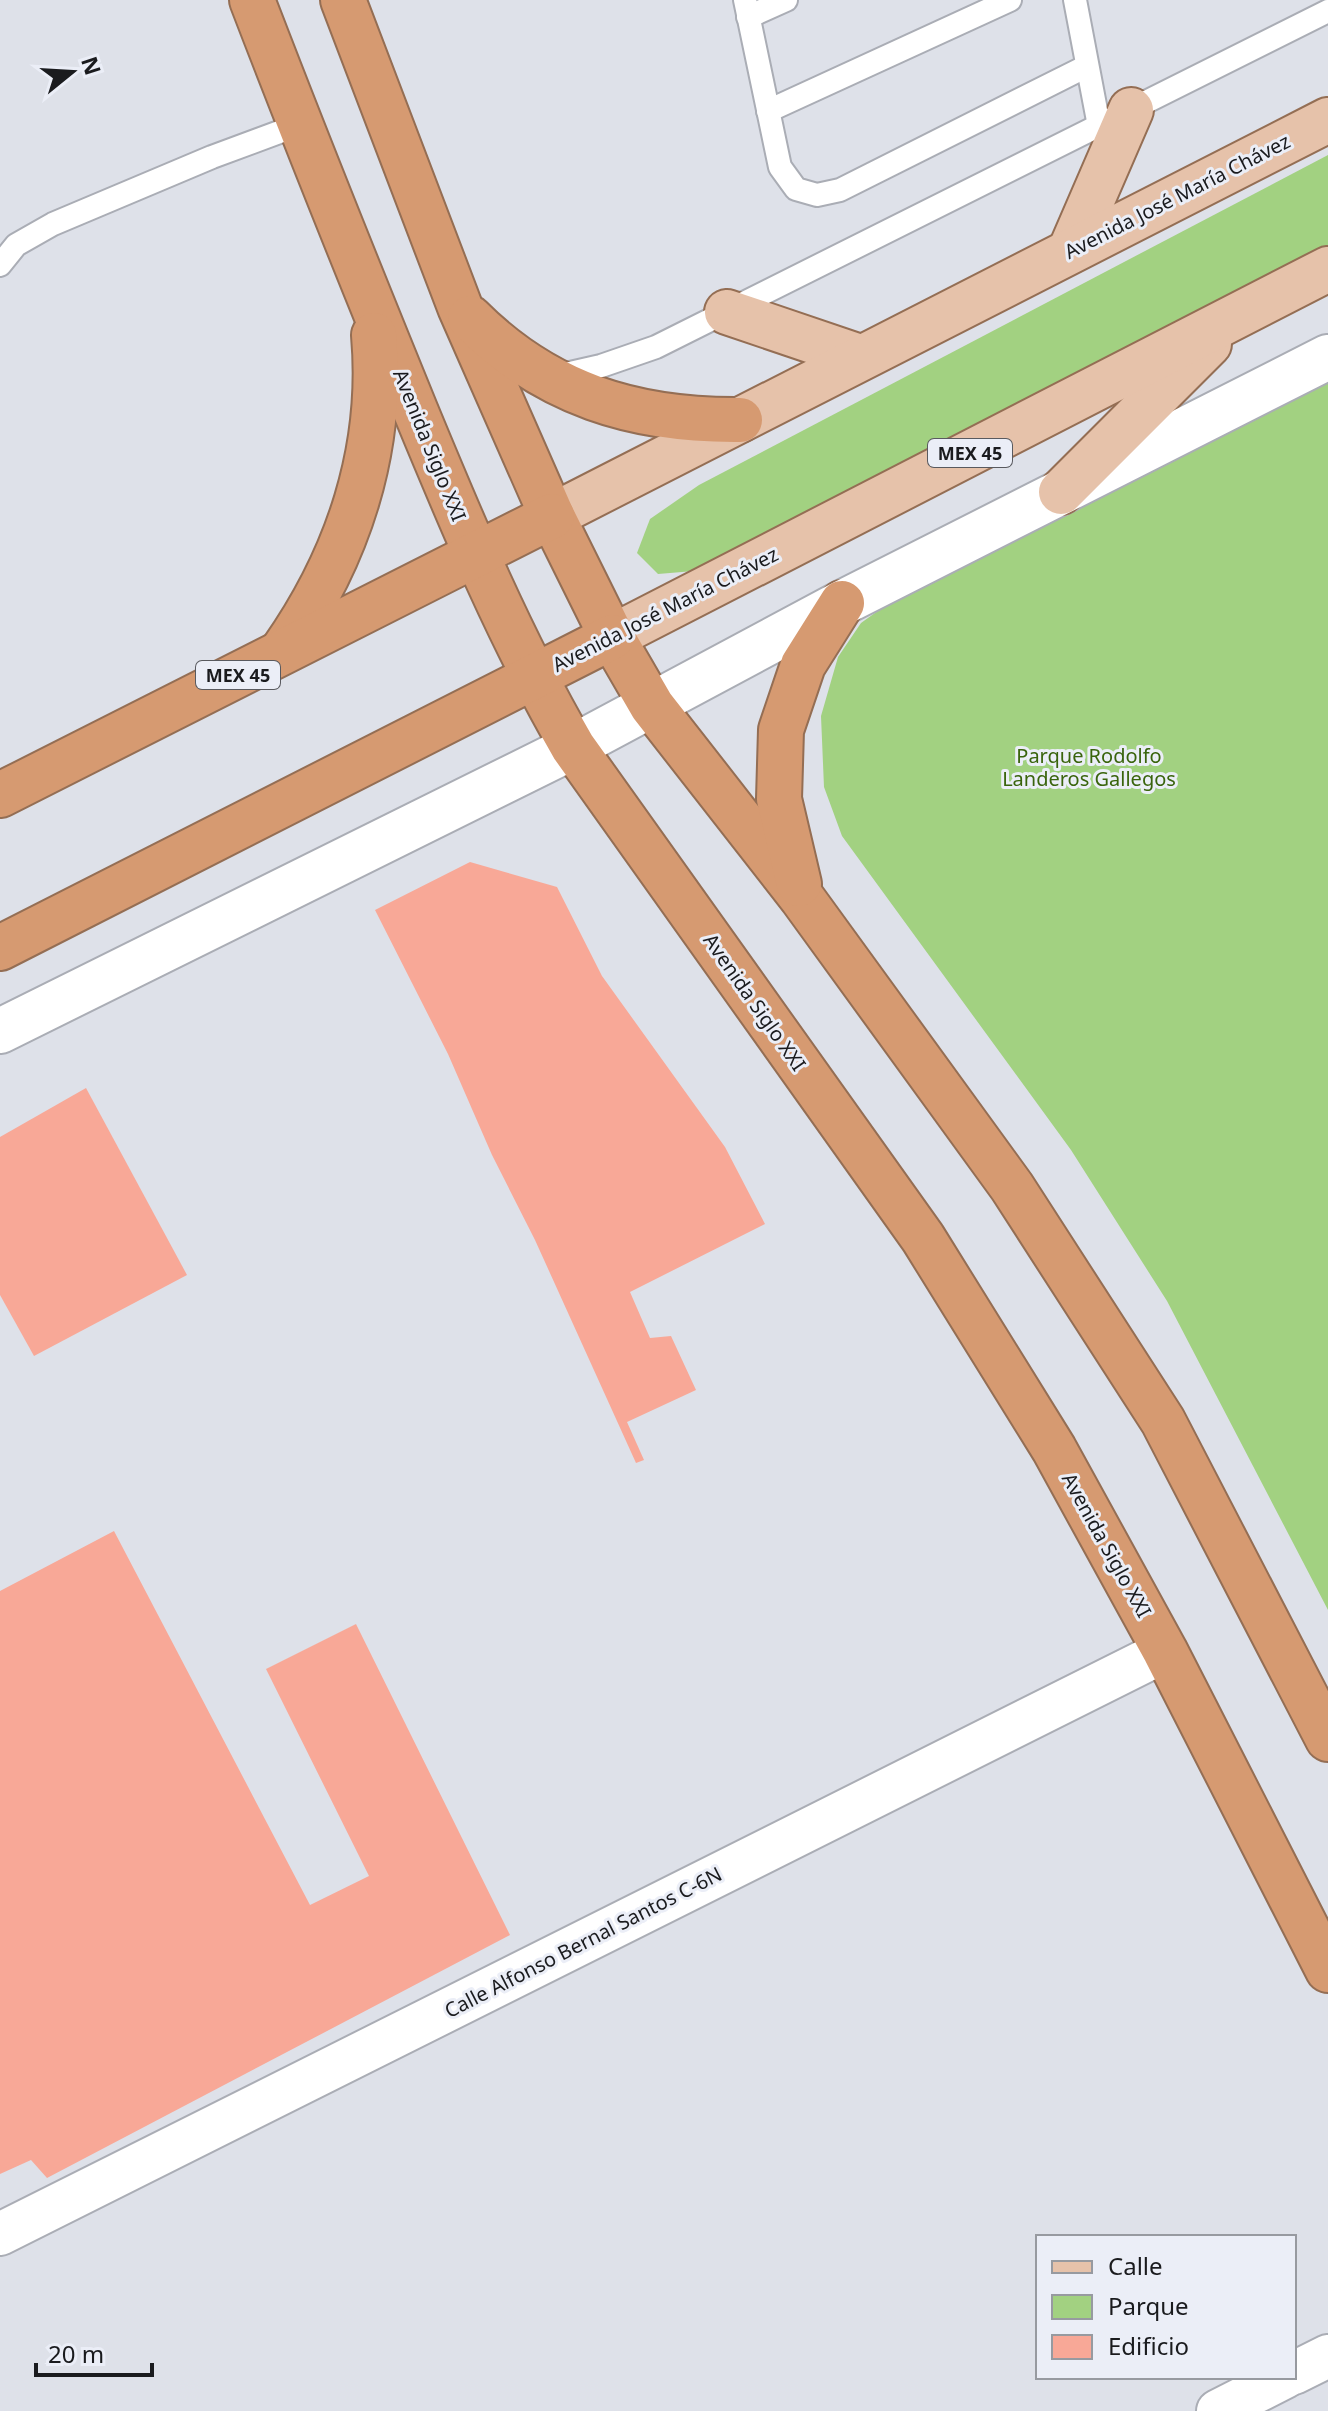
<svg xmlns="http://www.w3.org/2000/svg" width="1328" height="2411" font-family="'Noto Sans',sans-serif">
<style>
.green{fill:#a2d181}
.building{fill:#f8a897}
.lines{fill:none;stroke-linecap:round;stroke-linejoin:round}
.lane-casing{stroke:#aaadb5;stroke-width:26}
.street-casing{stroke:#aaadb5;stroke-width:46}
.secondary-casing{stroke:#aaadb5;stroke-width:48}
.primary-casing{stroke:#946e54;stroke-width:48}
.highway-casing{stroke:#946e54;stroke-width:48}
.lane{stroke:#fff;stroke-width:22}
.street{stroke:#fff;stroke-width:42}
.secondary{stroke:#fff;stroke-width:44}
.primary{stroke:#e6c2aa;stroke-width:44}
.highway{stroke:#d69a71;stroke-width:44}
.labels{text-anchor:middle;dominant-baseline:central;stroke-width:6;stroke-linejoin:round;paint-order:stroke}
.shield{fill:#ebeef7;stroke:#595a5f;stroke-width:2}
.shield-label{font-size:18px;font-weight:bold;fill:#1a1b1e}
.street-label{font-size:20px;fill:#1a1b1e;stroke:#ebeef7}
.park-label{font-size:20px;fill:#39640c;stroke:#ebeef7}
</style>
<rect width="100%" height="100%" fill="#dee1e9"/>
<!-- green -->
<g class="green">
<path d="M1328 155V248L694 571 658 574 637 553 650 519 699 485Z"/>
<path d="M1328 377V1610L1167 1301 1071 1150 842 836 824 787 821 716 838 657 861 623 911 587Z"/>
</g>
<!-- building -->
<g class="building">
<path d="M470 862 557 887 602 976 725 1147 765 1224 630 1292 650 1338 671 1336 696 1390 627 1422 644 1460 636 1463 535 1240 492 1155 448 1054 375 910Z"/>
<path d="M86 1088 187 1275 34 1356 0 1295V1137Z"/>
<path d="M114 1531 310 1905 369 1876 266 1669 356 1624 510 1935 47 2178 31 2160 0 2174V1591Z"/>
</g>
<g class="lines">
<defs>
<g id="lane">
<path d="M745 0 780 167 796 189 817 195 840 190 1087 66"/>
<path d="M1075 0 1099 126"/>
<path d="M748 17 786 0"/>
<path d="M768 111 1010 0"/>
<path d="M0 265 16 245 53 224 212 157 301 124"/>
<path d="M557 376 601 366 656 347 1328 11"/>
</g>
<g id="street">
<path d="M0 2234 1165 1651"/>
<path d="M1294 2373 1328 2356"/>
<path d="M1218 2411 1285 2377"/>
</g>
<path id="secondary" d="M0 1031 573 747 842 603 1328 357"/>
<g id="primary">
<path d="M1070 251 1131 110"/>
<path d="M727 312 860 357"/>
<path d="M1061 492 1209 344"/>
<path d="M552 516 1328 120"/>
<path d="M612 637 1328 269"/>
</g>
<g id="highway">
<path d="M252 0C305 138 360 275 416 412 464 528 510 638 573 747L923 1238 1054 1449 1165 1651 1328 1970"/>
<path d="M343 0 460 307 552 516 612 637 652 706 802 898 1012 1187 1163 1421 1328 1739"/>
<path d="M470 318C546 394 634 421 740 420"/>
<path d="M283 650C348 557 384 450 374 335"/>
<path d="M0 795 552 516"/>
<path d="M799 884 779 799 781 730 803 665 842 603"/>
<path d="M0 948 612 637"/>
</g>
</defs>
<!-- lane casing -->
<use href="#lane" class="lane-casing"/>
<!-- street casing -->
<use href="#street" class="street-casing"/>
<!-- secondary casing -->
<use href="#secondary" class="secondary-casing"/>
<!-- primary casing -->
<use href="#primary" class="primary-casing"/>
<!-- highway casing -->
<use href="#highway" class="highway-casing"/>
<!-- lane -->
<use href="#lane" class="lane"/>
<!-- street -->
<use href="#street" class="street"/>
<!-- secondary -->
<use href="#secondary" class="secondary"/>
<!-- primary -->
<use href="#primary" class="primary"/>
<!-- highway -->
<use href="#highway" class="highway"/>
</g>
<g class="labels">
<!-- shield labels -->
<g class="shield">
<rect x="928" y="439" width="84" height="28" rx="6"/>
<rect x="196" y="661" width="84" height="28" rx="6"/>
</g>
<g class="shield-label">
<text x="970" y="453">MEX 45</text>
<text x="238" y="675">MEX 45</text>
</g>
<!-- street labels -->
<g class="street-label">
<text transform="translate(1177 196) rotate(-27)">Avenida José María Chávez</text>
<text transform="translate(430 445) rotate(68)">Avenida Siglo XXI</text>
<text transform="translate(665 609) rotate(-27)">Avenida José María Chávez</text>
<text transform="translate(755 1002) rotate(55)">Avenida Siglo XXI</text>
<text transform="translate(1107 1545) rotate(61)">Avenida Siglo XXI</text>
<text transform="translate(583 1942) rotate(-27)">Calle Alfonso Bernal Santos C-6N</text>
</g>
<!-- park labels -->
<g class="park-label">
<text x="1089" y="755">Parque Rodolfo<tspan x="1089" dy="23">Landeros Gallegos</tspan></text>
</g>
</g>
<!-- legend -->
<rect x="1036" y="2235" width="260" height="144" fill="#ebeef7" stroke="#979aa0" stroke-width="2"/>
<rect x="1052" y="2261" width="40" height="12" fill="#e6c2aa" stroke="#979aa0" stroke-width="2"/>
<text x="1108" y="2275" font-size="24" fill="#1a1b1e">Calle</text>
<rect x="1052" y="2295" width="40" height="24" fill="#a2d181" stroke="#979aa0" stroke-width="2"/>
<text x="1108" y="2315" font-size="24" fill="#1a1b1e">Parque</text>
<rect x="1052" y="2335" width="40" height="24" fill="#f8a897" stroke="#979aa0" stroke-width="2"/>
<text x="1108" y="2355" font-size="24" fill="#1a1b1e">Edificio</text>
<!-- north arrow -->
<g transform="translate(72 72) rotate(72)" stroke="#ebeef7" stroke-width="6" paint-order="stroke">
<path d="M0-6L14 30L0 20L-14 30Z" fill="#1a1b1e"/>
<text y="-12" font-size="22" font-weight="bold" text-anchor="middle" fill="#1a1b1e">N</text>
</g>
<!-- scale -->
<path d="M36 2363v12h116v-12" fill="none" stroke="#1a1b1e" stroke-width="4"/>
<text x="48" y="2363" font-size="24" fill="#1a1b1e" stroke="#ebeef7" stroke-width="6" paint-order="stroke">20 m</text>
</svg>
